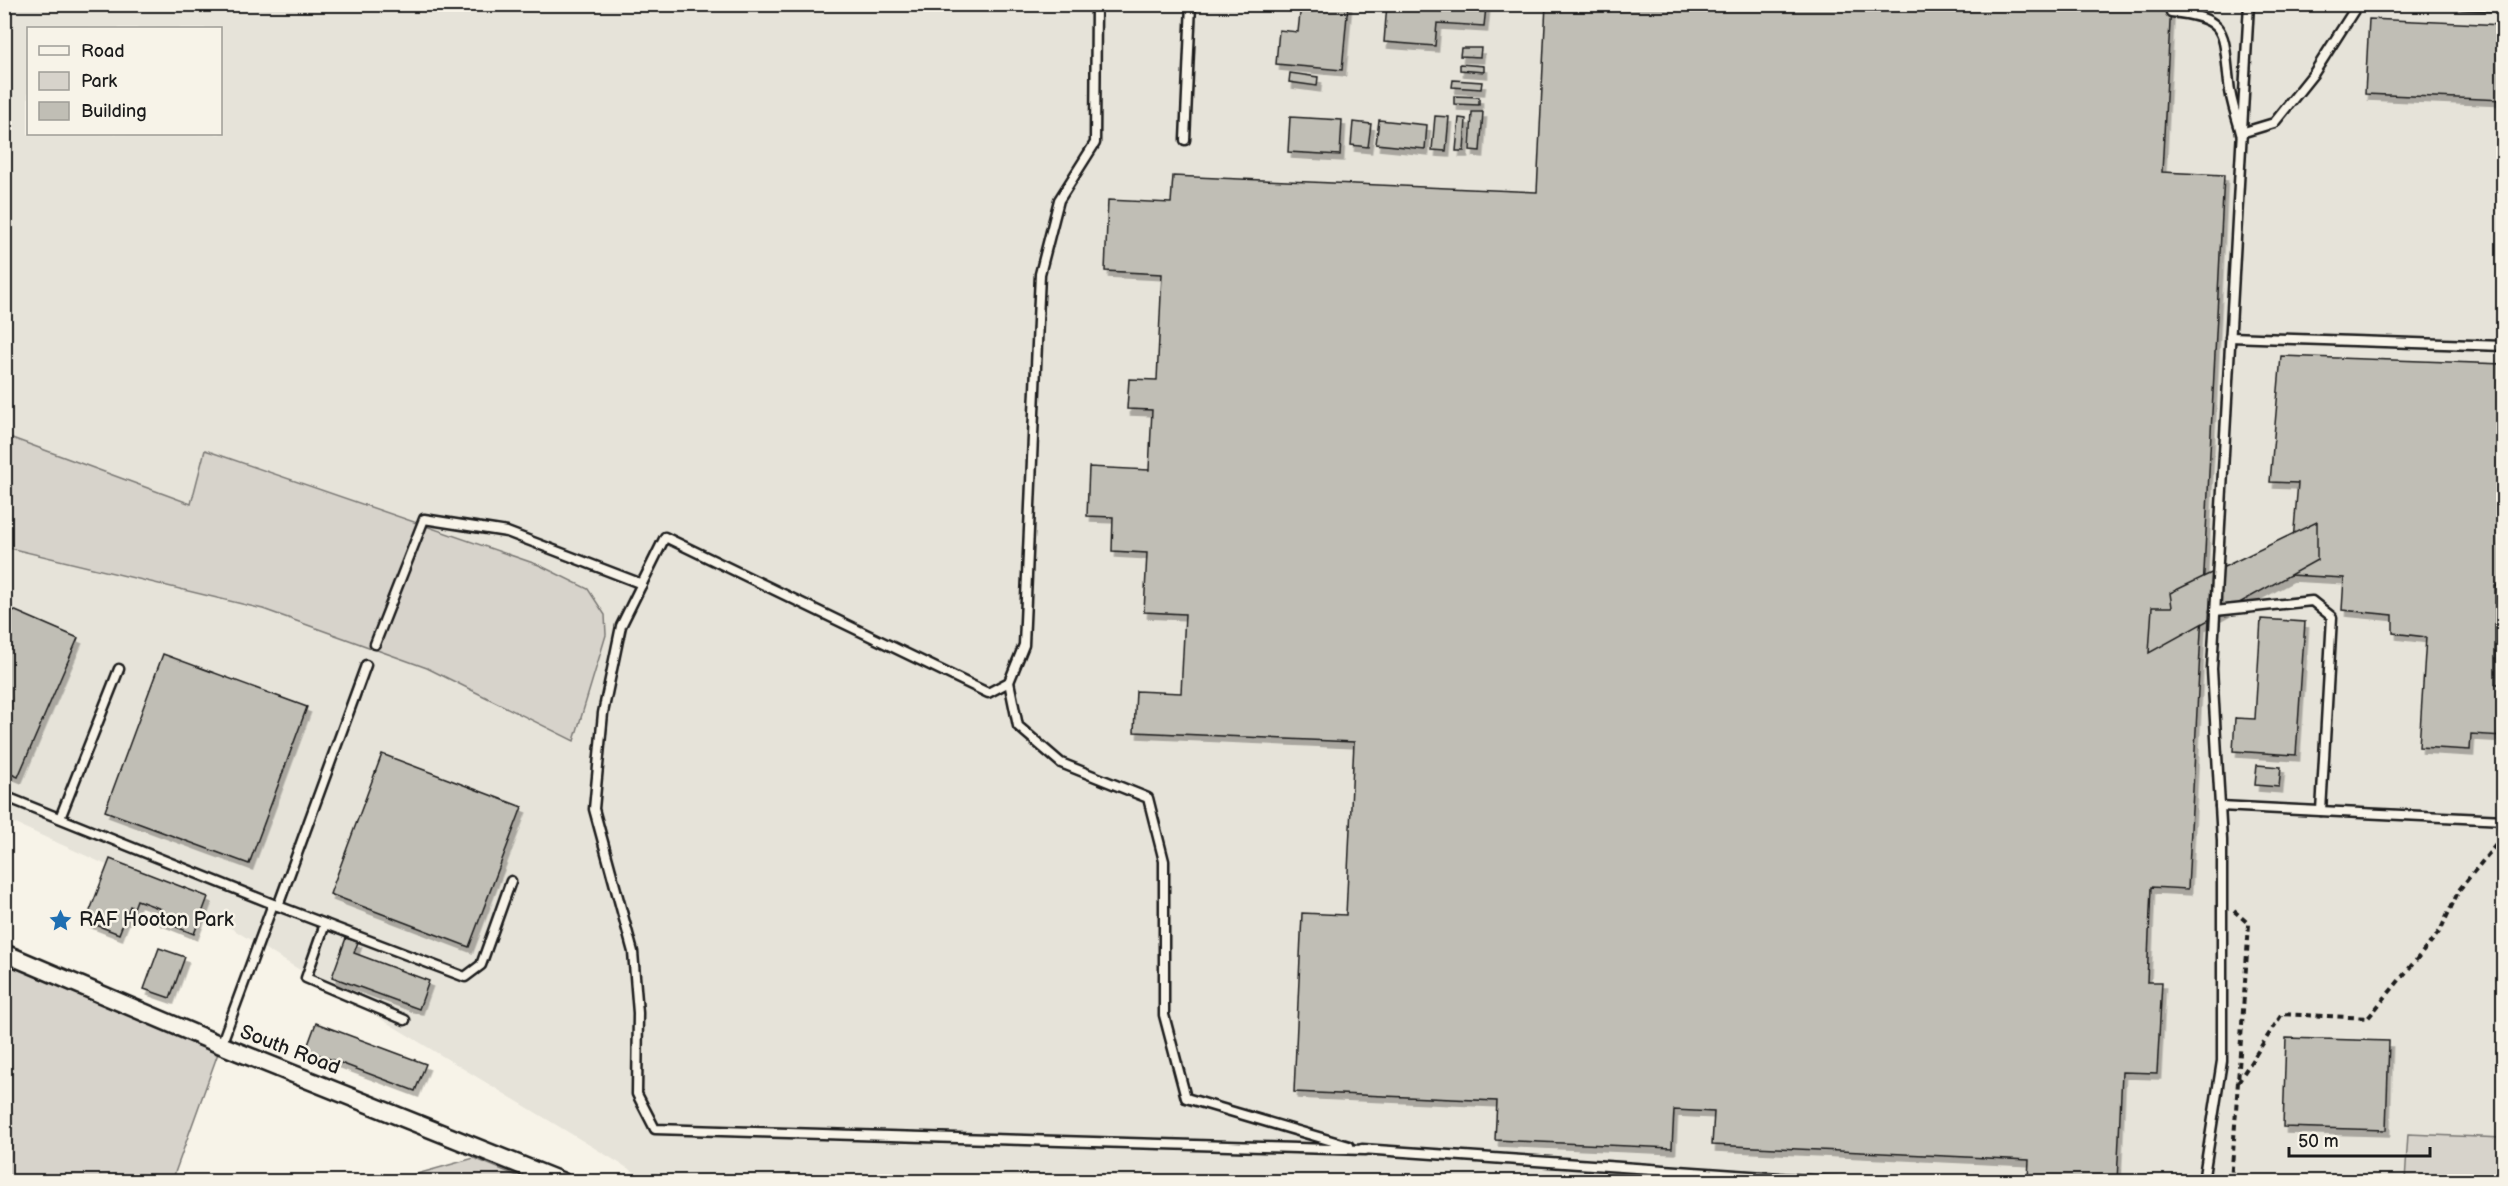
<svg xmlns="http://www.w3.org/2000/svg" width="2508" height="1186" font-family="'Balsamiq Sans',sans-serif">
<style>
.built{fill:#e6e3d9;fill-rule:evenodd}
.green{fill:#d7d3cb;stroke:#7a7874;stroke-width:1.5}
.building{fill:#c0beb5;stroke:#1c1c1c;stroke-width:1.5;filter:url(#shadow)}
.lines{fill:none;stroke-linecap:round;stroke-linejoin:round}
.service-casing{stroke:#1c1c1c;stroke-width:13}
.minor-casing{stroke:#1c1c1c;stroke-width:21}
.path{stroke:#1c1c1c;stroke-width:4;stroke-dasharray:6 4.5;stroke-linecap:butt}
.service{stroke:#f7f3e8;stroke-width:8}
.minor{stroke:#f7f3e8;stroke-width:16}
.labels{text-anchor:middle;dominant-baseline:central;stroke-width:5;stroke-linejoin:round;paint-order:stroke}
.poi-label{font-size:20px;fill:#1c1c1c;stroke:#f7f3e8;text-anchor:start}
.street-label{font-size:20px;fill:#1c1c1c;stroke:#f7f3e8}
</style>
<defs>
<filter id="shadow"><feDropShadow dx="3.5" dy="6" stdDeviation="0" flood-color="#0004"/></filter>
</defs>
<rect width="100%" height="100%" fill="#f7f3e8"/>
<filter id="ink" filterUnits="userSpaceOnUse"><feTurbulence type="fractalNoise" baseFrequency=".0167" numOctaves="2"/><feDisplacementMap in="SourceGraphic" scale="12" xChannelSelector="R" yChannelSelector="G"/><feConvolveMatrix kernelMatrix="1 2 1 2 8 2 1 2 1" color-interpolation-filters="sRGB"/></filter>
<g filter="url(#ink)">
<!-- built -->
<path class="built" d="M5 5H2503V1181H649L186 901 5 819ZM28 28H220V134H28Z"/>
<!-- green -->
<g class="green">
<path d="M4 435 191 504 205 450 539 565 588 589 605 615 606 635 574 741 427 668 263 609 5 547Z"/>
<path d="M4 953 221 1045 172 1181H5Z"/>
<path d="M2408 1134 2503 1138V1181H2405Z"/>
<path d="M474 1158 529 1181H392Z"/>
</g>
<!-- building -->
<g class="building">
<path d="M1301 4H1348L1342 70 1276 64 1279 30 1298 32Z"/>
<path d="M1387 4 1486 7 1484 26 1437 23 1435 46 1384 42Z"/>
<path d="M1546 4H2171L2162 172 2224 175 2188 889 2151 887 2147 982H2162L2157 1073 2122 1072 2117 1182 2028 1179 2029 1160 1712 1145 1714 1112 1674 1110 1672 1148 1495 1140 1497 1101 1294 1092 1302 913 1346 915 1354 742 1134 732 1136 691 1181 693 1185 614 1144 612 1147 553 1112 551 1113 517 1087 516 1089 467 1149 470 1152 410 1127 409 1129 379 1157 380 1162 274 1105 271 1108 200 1171 203 1173 176 1537 192Z"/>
<path d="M2369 19 2504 25V100L2365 94Z"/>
<path d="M1461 48H1481L1480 57 1460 56Z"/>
<path d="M1460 64 1484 66V72L1460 70Z"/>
<path d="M1290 73 1318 77 1317 86 1289 82Z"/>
<path d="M1453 80 1482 82 1481 89 1452 87Z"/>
<path d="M1454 96 1479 97V105L1454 104Z"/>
<path d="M1472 112H1483L1480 151 1470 150Z"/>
<path d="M1435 116 1449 117 1446 151 1432 150Z"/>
<path d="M1290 117 1342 120 1340 155 1288 152Z"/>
<path d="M1459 118 1466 119 1464 151H1456Z"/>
<path d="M1379 120 1427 125 1425 149 1376 144Z"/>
<path d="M1353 122 1371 124 1368 147 1351 145Z"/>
<path d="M2281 356 2504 364V586H2495V684H2504V736L2471 734 2470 750 2419 747 2426 637 2393 633V615L2342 610 2344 578 2290 575 2298 483 2270 482Z"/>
<path d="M2317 522V560L2149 653 2152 607H2172L2170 593Z"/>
<path d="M4 606 78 638 18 777 4 771Z"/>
<path d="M2261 619 2305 622 2296 755 2233 751 2235 718 2255 719Z"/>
<path d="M163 654 307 707 249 864 105 811Z"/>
<path d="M382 754 522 807 469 947 330 894Z"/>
<path d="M2257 765 2281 767 2279 787 2255 785Z"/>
<path d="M110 859 208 897 194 934 157 919 161 909 137 900 134 908 130 906 119 934 86 921Z"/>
<path d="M346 938 358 942 354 953 429 981 419 1009 332 977Z"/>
<path d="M159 948 185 957 170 998 144 989Z"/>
<path d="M316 1023 426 1064 415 1091 306 1050Z"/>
<path d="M2286 1038 2389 1041 2386 1130 2283 1127Z"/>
</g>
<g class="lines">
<defs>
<g id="service">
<path d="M1096 4 1095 143 1059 200 1040 274 1024 645 1009 682 988 693 665 537 621 626 603 713 594 809 633 952 638 1013 637 1094 655 1129 1365 1150"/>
<path d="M2457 4 2504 6"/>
<path d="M2171 12C2229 18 2223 32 2229 83 2230 100 2237 117 2241 133L2274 123 2314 73 2358 4"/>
<path d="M1185 140 1191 4"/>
<path d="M2230 337 2504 346"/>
<path d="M2215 611 2312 601 2332 617 2321 811"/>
<path d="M375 644 424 519 507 532 642 584"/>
<path d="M1009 682 1018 726 1061 763 1148 798 1164 861V1015L1186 1098 1349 1146"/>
<path d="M4 796 278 906 465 977 481 965 511 881"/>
<path d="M2220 806 2504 820"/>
<path d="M60 818 119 669"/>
<path d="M278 906 366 665"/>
<path d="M325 924 306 978 405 1020"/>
<path d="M221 1045 273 904"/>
<path d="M1362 1149 1837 1182"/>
<path d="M2203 1182 2222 1061V840L2212 669 2249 4"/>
</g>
<path id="minor" d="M4 953 221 1045 563 1182"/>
</defs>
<!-- service casing -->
<use href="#service" class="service-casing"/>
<!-- minor casing -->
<use href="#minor" class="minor-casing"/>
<!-- path -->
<g class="path">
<path d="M2238 1082 2282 1014 2368 1018 2440 931 2459 890 2504 835"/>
<path d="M2231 1182 2249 924 2234 911"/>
</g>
<!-- service -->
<use href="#service" class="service"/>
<!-- minor -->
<use href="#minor" class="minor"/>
</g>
</g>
<!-- icons -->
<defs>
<symbol id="sight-bare" viewBox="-9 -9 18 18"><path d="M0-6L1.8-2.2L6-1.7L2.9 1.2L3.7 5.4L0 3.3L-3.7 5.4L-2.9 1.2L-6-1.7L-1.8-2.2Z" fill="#1f6fb2" stroke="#f7f3e8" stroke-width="2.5" paint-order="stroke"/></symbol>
</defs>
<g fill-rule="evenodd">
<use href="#sight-bare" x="44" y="904" width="33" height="33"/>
</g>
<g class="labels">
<!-- poi labels -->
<g class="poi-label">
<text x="79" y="920">RAF Hooton Park</text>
</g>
<!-- street labels -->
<g class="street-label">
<text transform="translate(290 1050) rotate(21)">South Road</text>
</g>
</g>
<!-- margin -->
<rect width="2508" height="1186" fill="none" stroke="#f7f3e8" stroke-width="24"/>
<rect x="12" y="12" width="2484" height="1162" fill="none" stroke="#1c1c1c" stroke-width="2" filter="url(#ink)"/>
<!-- legend -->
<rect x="27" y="27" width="195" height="108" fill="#f7f3e8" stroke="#9f9d96" stroke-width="1.5"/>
<rect x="39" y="46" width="30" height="9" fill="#f7f3e8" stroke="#9f9d96" stroke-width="1.5"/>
<text x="81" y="57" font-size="18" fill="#1c1c1c">Road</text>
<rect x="39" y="72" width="30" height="18" fill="#d7d3cb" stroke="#9f9d96" stroke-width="1.5"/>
<text x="81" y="87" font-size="18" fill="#1c1c1c">Park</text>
<rect x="39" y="102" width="30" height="18" fill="#c0beb5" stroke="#9f9d96" stroke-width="1.5"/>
<text x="81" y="117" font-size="18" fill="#1c1c1c">Building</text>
<!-- scale -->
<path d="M2289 1147v9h141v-9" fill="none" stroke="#1c1c1c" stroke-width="3"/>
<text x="2298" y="1147" font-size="18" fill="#1c1c1c" stroke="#f7f3e8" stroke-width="4.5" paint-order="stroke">50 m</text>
</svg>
